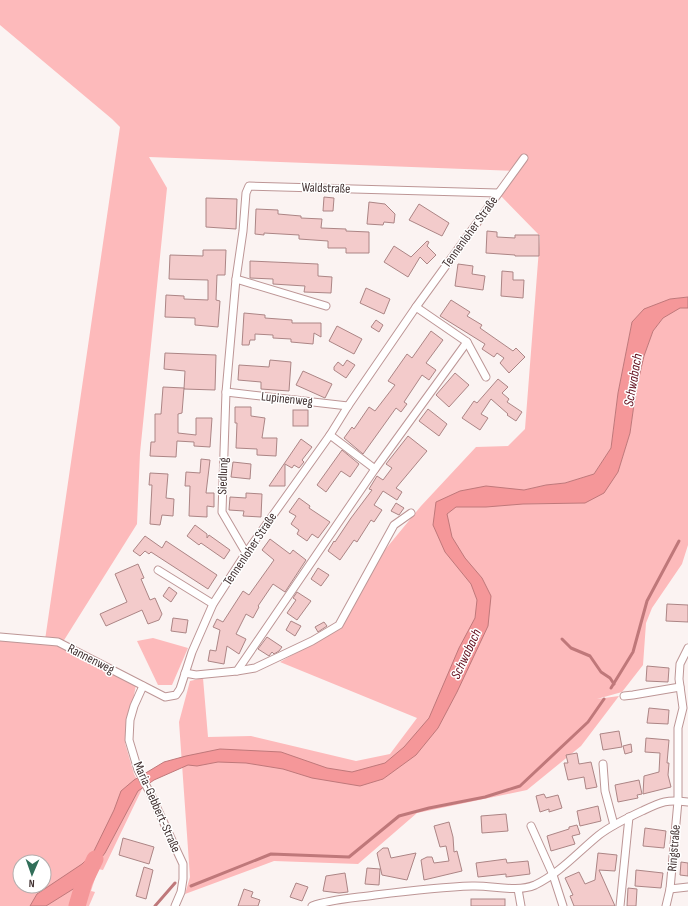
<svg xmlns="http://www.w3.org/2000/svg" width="688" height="906" font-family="'Sofia Sans Condensed',sans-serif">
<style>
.green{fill:#fdbabb;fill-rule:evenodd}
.water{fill:#f59799;stroke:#bf787a}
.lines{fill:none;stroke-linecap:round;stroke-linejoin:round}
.stream{stroke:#bf787a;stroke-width:3}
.river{stroke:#f59799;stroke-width:17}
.building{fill:#f3cbcb;stroke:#ac8585}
.street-casing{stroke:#bd9696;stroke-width:9}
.street{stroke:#fff;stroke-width:7}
.labels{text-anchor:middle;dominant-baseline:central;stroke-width:3;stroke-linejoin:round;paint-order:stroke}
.street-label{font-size:13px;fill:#413131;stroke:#fff}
.water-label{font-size:14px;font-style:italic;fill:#610d1b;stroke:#fff}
</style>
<rect width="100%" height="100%" fill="#fbf3f2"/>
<!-- green -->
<g class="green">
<path d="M0 0H688V297L670 299 632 322 618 393 611 448 594 474 565 483 546 485 524 490 523 504 585 503 618 472 630 433 636 390 644 356 653 331 663 318 680 307 688 308V545L682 564 652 608 646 623 643 665 622 692 597 699 619 696 581 746 527 790 417 813 358 864 274 861 185 894 190 877 179 722 190 681 203 678 208 737 251 736 356 761 390 754 417 718 280 662 342 626 384 551 421 506 476 447 508 446 525 429 540 236 499 194 514 171 149 157 167 188 140 453 137 524 61 645 136 685 125 743 134 774 142 789 103 870 98 869 91 891 95 892 89 906H0V638L45 640 120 127 112 119 0 25ZM20 862H44V886H20Z"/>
<path d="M153 638 188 648 172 685H158L137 641Z"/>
</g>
<!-- water -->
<path class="water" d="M688 297V308H680L663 318 653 331 644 356 636 390 630 433 618 472 604 493 585 503 523 504 486 507H456L447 514 452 537 465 558 482 578 491 596 488 626 457 692 438 728 416 755 383 779 360 786 312 778 283 769 246 763 218 762 197 766 188 765 154 780 138 791 105 853 91 871 78 886 46 906H30L37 894 82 864 93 853 114 810 121 791 134 780 164 762 186 756 220 749 281 752 327 768 352 772 385 763 404 747 429 718 459 648 475 618 477 600 471 584 445 552 433 525 436 502 460 491 486 486 524 490 546 485 565 483 594 474 611 448 618 393 632 322 644 309 670 299Z"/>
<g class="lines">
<!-- stream -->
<g class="stream">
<path d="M562 639 571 648 590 656 601 672 610 678 614 684"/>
<path d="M611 688 633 652 647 601 679 541"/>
<path d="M191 886 271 854 349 857 399 816 429 808 485 797 520 786 588 722 604 699"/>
<path d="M155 906 175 883"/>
</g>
<!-- river -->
<path class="river" d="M77 906 84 882 95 859"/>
</g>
<!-- building -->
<g class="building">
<path d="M324 197 334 198 333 211H323Z"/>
<path d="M206 198 237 199 236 229 206 227Z"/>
<path d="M369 202 385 204 395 214 394 223 384 222 383 225 367 224Z"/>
<path d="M419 204 449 223 442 236 409 220Z"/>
<path d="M256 209 278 210V214L301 216V218L322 219 321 228 346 229V231L369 232V253H346V248H328V241L299 239V235L264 233V235L255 234Z"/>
<path d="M487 231 497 232V237L515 238V235H539V256H515V255L486 253Z"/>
<path d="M427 241 429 242 427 246 436 255 427 264 420 257 408 277 384 262 394 246 411 257Z"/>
<path d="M203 250H226L225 275H217L216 300 220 301 218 327 195 325V318L165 317 166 295 184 296V299L208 300V280L169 279 170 255 203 256Z"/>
<path d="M250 261 318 264V276L332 277 331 293 304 292 305 286 273 284V279L250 278Z"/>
<path d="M458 264 473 266 472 274 485 276 483 290 455 286Z"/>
<path d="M502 271 513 272V280H524L523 298 501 296Z"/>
<path d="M366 288 390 299 384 314 360 303Z"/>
<path d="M451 300 470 312 467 316 482 325 480 328 513 351 516 348 525 357 509 373 500 363 504 358 497 353 494 357 482 349 485 344 440 316Z"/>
<path d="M244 313 265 315V318L292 320V323H321V337L314 333 313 344 291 342V339L273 338V335L255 334V340H250L249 345H242Z"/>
<path d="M376 320 383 325 379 332 371 327Z"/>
<path d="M337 326 362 339 354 354 329 341Z"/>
<path d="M431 331 443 340 426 363 436 370 429 380 422 375 404 402 407 404 401 412 396 408 363 454 344 438 352 427 354 429 369 407 375 411 395 385 388 381 407 354 412 358Z"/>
<path d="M165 353 216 355 215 390 184 389 185 371 164 369Z"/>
<path d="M270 360 291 362 289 391 261 389V382L238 380 239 365 269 367Z"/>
<path d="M347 360 355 365 346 378 334 370V367L338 362 343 366Z"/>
<path d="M303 371 332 384 325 398 296 385Z"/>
<path d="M455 373 469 385 449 407 436 395Z"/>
<path d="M498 379 508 387 502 393 509 399 507 402 522 412 516 421 507 415 508 414 491 399 481 414 488 418 480 430 462 418 474 401 477 403Z"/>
<path d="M163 387 184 388 182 413 178 414V433L196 435V418H212L210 447 194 446V442L177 441 176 457 150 456 151 442H155V414H161Z"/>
<path d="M235 407H251V416L265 418 262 438H277L276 456 257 455V449L236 448 237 423H235Z"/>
<path d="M428 409 447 424 439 436 419 421Z"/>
<rect x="293" y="410" width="15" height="16"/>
<path d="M408 436 427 451 396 488 402 492 397 500 383 491 374 505 382 510 374 522 371 520 357 542 354 540 340 560 328 551 334 541 335 542 351 518 372 490 369 489 377 476 383 480 392 468 386 464Z"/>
<path d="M301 439 312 447 302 460 304 462 299 468 294 465 292 468 285 464V486H269Z"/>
<path d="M342 450 359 464 350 477 341 471 326 492 317 485Z"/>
<path d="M201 459 210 460 206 493H214V507L207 506V517L189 516 190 486H185L186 472 200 473Z"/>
<path d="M233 462 251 464 250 479 231 477Z"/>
<path d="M150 473 168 474 166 498 174 499 173 516 162 515 160 525 150 524 152 485H149Z"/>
<path d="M246 493 262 494 261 517 243 516 244 511 229 510 230 497 246 498Z"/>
<path d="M299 498 310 506 309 508 330 522 318 538 312 534 307 541 297 534 299 530 291 524 296 516 289 512Z"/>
<path d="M396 503 404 508 399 515 391 511Z"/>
<path d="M195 525 207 534V538L209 535 230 550 224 559 201 543 199 545 187 536Z"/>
<path d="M145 536 162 548 166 541 217 575 208 589 151 552 149 554 145 551 140 556 133 551Z"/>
<path d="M270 539 290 554 293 550 306 560 285 592 273 584 258 606 259 607 253 618 246 614 236 634 246 639 239 654 227 646 224 664 208 661 210 650 216 651 220 630 213 627 217 619 223 622 243 591 249 595 274 560 262 550Z"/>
<path d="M138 564 144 578 141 579 150 600 155 598 162 614 159 620 148 624 142 610 106 626 100 614 127 602 115 574Z"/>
<path d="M318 568 329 575 321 586 311 579Z"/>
<path d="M169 587 177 593 171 602 163 596Z"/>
<path d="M297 592 311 601 297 620 287 613 296 600 293 598Z"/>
<path d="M667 604 688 605V622L666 621Z"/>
<path d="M173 618 188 620 186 633 171 631Z"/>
<path d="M291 621 301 626 295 636 286 630Z"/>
<path d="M324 622 327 626 318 632 315 627Z"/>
<path d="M267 637 282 647 279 651 274 654 272 652 269 656 258 649Z"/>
<path d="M647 666 669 668 668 682 646 681Z"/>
<path d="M649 708 669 710 668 724 647 723Z"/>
<path d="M619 731 622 747 603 750 600 734Z"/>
<path d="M646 738 669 740 667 763H669L668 775 671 787 643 794 644 776 659 772 660 753 645 752Z"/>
<path d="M631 744 632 752 625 754 623 746Z"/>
<path d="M577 753 579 764 591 762 597 787 586 789 584 777 568 780 564 763H568L566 755Z"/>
<path d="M639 780 642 794 637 795 638 798 618 802 615 785Z"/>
<path d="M544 794 546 798 558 795 562 808 549 812V809L540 812 536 796Z"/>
<path d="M598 806 601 821 580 826 577 811Z"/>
<path d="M506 814 508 831 482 833 481 816Z"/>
<path d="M449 822 453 837 454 852 457 851 462 871 424 880 421 860 427 857H432L434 863 449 861 446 846 440 847 434 826Z"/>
<path d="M577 825 580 834 572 836 575 844 551 851 547 836 569 829V827Z"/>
<path d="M645 828 666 831 664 848 643 846Z"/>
<path d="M123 838 154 847 149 864 119 855Z"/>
<path d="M383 848H388L391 858 416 853 407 880 382 875 377 853Z"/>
<path d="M598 853 617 855 615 871 599 870 615 906H574L570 896 573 895 565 878 579 872 585 884 595 880Z"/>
<path d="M506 859 507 863 528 861 530 874 506 877V874L478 877 476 863Z"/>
<path d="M681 862 688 863V876L680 875Z"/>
<path d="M144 867 153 870 146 899 136 896Z"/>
<path d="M367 868 380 869 379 885 365 884Z"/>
<path d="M636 870 663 873 661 888 635 886Z"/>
<path d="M345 873 348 892 339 893 323 891 326 876Z"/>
<path d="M296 883 308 887 302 901 290 897Z"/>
<path d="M628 888 637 889 636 906H627Z"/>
<path d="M244 889 253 892 251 897 260 900 258 906H238Z"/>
<rect x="471" y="899" width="34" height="7"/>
</g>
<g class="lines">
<defs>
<g id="street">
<path d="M236 279 326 306"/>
<path d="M467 342 486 377"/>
<path d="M226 392 348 406"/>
<path d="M330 435 375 469"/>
<path d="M246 553 222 512 226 392 236 279 243 231 246 193 249 186 498 193"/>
<path d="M158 570 213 604"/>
<path d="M0 637 58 642 165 697 176 695 180 689 192 652 213 604 246 553 330 435 348 406 416 307 524 158"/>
<path d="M237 671 255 668 312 641 339 625 394 525 411 513"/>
<path d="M185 673 196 675 237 671 375 469 467 342 416 307"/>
<path d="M143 686 134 706 130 720 129 740 138 770 150 793 183 864V879L181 892 175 906"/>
<path d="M624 696 633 695 680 687"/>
<path d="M603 764 605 791 614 825"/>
<path d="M531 826 553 875 563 906"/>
<path d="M518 889 521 906"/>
<path d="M670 889 688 887"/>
<path d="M312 906C332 899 354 898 375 895 407 891 439 887 472 886 492 885 516 893 535 885 560 873 578 852 599 835 612 825 627 818 642 811 661 802 666 799 688 802"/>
<path d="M620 906 629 817"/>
<path d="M666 906 670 889 678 801V728L683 708 679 679 680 664 688 648"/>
</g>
</defs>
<!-- street casing -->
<use href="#street" class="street-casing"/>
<!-- street -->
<use href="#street" class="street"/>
</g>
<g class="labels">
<!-- street labels -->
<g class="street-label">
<text transform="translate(326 188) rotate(2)">Waldstraße</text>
<text transform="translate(470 232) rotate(-54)">Tennenloher Straße</text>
<text transform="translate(287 399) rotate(6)">Lupinenweg</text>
<text transform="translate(223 476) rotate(-88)">Siedlung</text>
<text transform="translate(250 549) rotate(-56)">Tennenloher Straße</text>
<text transform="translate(91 659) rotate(27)">Rannenweg</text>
<text transform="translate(157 807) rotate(66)">Maria-Gebbert-Straße</text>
<text transform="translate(674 848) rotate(-85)">Ringstraße</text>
</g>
<!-- water labels -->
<g class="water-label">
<text transform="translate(633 380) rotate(-80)">Schwabach</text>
<text transform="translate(466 654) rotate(-65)">Schwabach</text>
</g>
</g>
<!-- north arrow -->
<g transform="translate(32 874) rotate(182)"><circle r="19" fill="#ffffff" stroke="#b3adad"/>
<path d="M0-3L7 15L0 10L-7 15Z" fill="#316e59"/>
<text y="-6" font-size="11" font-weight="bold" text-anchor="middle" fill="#413131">N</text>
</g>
</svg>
